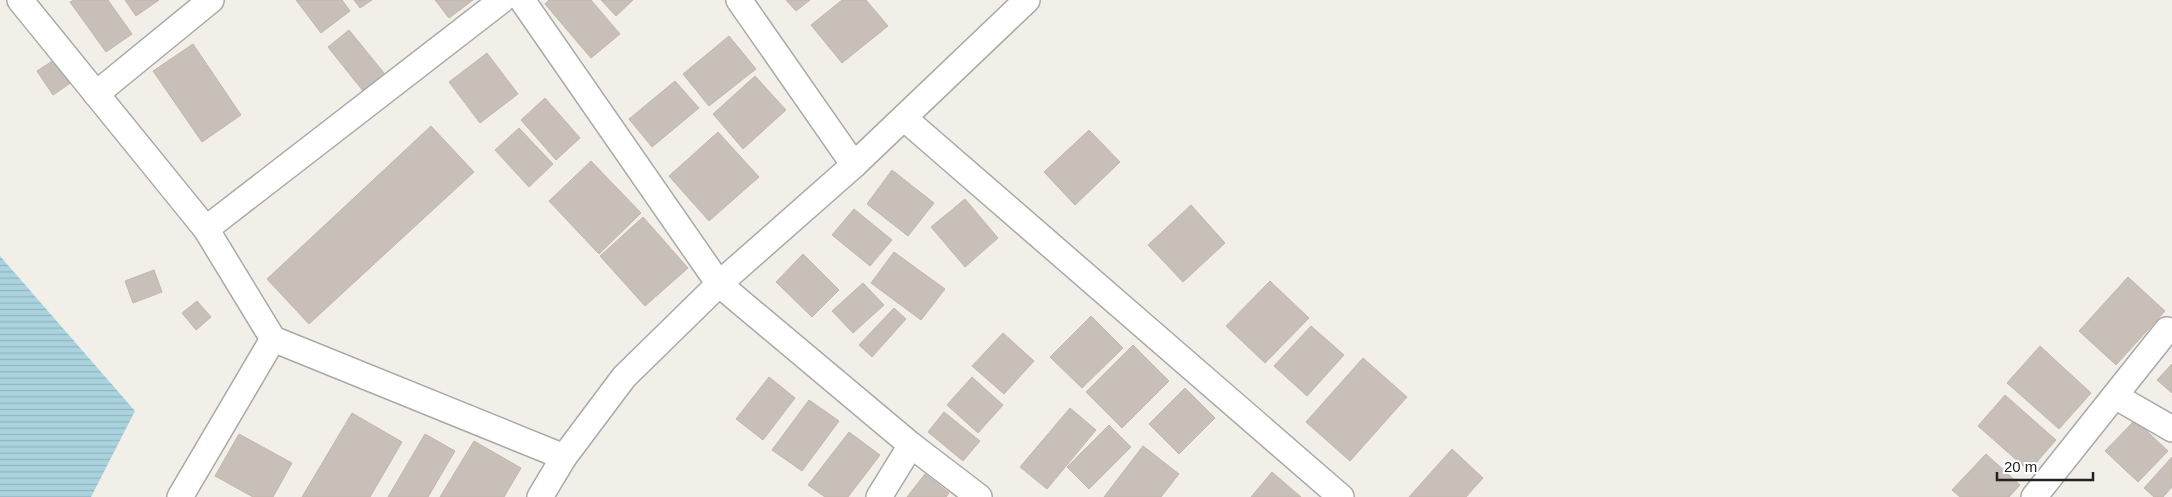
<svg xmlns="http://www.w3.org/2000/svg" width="2172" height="497" font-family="Arial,sans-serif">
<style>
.water{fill:url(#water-rules)}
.building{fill:#c7bfb8;stroke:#c4b6ab}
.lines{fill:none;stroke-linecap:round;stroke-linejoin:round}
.street-casing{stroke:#a9a9a9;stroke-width:28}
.street{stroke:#fff;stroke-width:25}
</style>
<defs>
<pattern id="water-rules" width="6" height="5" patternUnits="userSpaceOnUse" patternTransform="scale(1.25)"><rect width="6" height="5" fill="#aad3df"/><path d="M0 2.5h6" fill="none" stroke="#92b5bf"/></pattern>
</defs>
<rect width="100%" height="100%" fill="#f2efe9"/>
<!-- water -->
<path class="water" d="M0 256 135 411 91 497H0Z"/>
<!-- building -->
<g class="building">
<path d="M74 0H108L132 34 106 52 70 2Z"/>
<path d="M125 0H159L136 16Z"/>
<path d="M296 0H342L350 11 321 33Z"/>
<path d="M354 0H372L360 8Z"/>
<path d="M435 0H473L449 18Z"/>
<path d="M549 0H591L620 34 591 58 545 4Z"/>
<path d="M601 0H633L616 16Z"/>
<path d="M786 0H810L796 11Z"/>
<path d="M842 0H866L888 26 842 63 811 25Z"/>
<path d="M349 30 384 73 363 91 328 47Z"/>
<path d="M729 36 756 69 709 106 683 74Z"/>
<path d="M193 44 241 115 202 142 153 71Z"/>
<path d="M487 53 518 94 480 123 449 82Z"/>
<path d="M57 58 72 82 53 95 37 71Z"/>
<path d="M755 76 786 110 743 149 713 114Z"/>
<path d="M675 81 699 108 652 147 629 119Z"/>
<path d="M545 98 580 138 556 160 521 120Z"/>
<path d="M431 126 474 172 309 324 267 279Z"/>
<path d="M519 128 553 164 529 187 495 150Z"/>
<path d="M1089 130 1120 162 1075 205 1044 172Z"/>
<path d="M718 132 759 177 709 221 669 176Z"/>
<path d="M591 161 641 213 599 254 549 201Z"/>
<path d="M892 170 934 203 908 236 867 204Z"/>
<path d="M965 199 998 238 965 267 931 227Z"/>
<path d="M1191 205 1225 243 1183 282 1148 245Z"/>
<path d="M854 209 892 240 870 266 832 235Z"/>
<path d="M643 217 688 268 645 306 600 256Z"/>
<path d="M894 252 945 289 921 320 871 283Z"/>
<path d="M803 254 839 290 812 317 776 282Z"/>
<path d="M154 270 162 292 133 303 125 281Z"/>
<path d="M2128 277 2165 311 2116 365 2079 331Z"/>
<path d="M1270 281 1309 318 1265 363 1226 326Z"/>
<path d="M863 283 884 305 853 333 832 311Z"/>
<path d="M197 301 211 317 196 330 182 313Z"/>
<path d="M894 308 906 319 872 357 859 345Z"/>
<path d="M1091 316 1123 348 1082 388 1050 357Z"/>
<path d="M1311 326 1344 355 1307 396 1274 366Z"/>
<path d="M1003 333 1034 361 1004 394 972 366Z"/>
<path d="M1133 345 1169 381 1122 428 1086 392Z"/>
<path d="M2040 346 2091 393 2059 429 2007 383Z"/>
<path d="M1363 358 1407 397 1350 461 1306 422Z"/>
<path d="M2172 364V393L2157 380Z"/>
<path d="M769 377 795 398 763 440 736 419Z"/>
<path d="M972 377 1003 405 978 433 947 405Z"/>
<path d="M1185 388 1215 418 1179 454 1149 424Z"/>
<path d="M2005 395 2056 440 2029 471 1978 426Z"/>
<path d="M809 400 839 421 802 471 772 450Z"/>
<path d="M1070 408 1096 430 1047 489 1020 467Z"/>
<path d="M944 412 980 441 963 461 928 432Z"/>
<path d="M352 413 402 442 370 497H302Z"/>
<path d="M2135 420 2168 451 2138 482 2105 451Z"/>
<path d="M1109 425 1131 447 1089 489 1067 467Z"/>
<path d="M849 432 880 455 848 497H825L808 485Z"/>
<path d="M239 434 292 463 273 497H253L215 476Z"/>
<path d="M425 434 455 451 428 497H388Z"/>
<path d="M474 441 521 468 504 497H440Z"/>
<path d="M1143 446 1179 474 1161 497H1104Z"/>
<path d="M1452 449 1483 478 1466 497H1409Z"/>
<path d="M1986 454 2020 485 2009 497H1960L1952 490Z"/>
<path d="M2172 457V487L2163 497H2154L2144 488Z"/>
<path d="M1272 472 1301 497H1251Z"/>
<path d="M925 474 949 493 946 497H907Z"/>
</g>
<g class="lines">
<defs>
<g id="street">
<path d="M20 0 206 229 273 339 564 457"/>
<path d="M522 0 719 284 911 445 979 497"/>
<path d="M739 0 854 165"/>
<path d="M96 94 211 0"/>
<path d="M904 118 1341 497"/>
<path d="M206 229 502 0"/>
<path d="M2115 396 2172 429"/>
<path d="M180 497 273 339"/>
<path d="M540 497 564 457 624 377 719 284 854 165 1027 0"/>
<path d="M879 497 911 445"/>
<path d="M2034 497 2167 330"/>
</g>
</defs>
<!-- street casing -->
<use href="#street" class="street-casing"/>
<!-- street -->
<use href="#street" class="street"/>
</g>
<!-- scale -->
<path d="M1997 472v8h96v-8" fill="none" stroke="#222222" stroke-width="2.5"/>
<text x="2004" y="472" font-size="15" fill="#222222" stroke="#ffffff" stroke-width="4" paint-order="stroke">20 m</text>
</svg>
